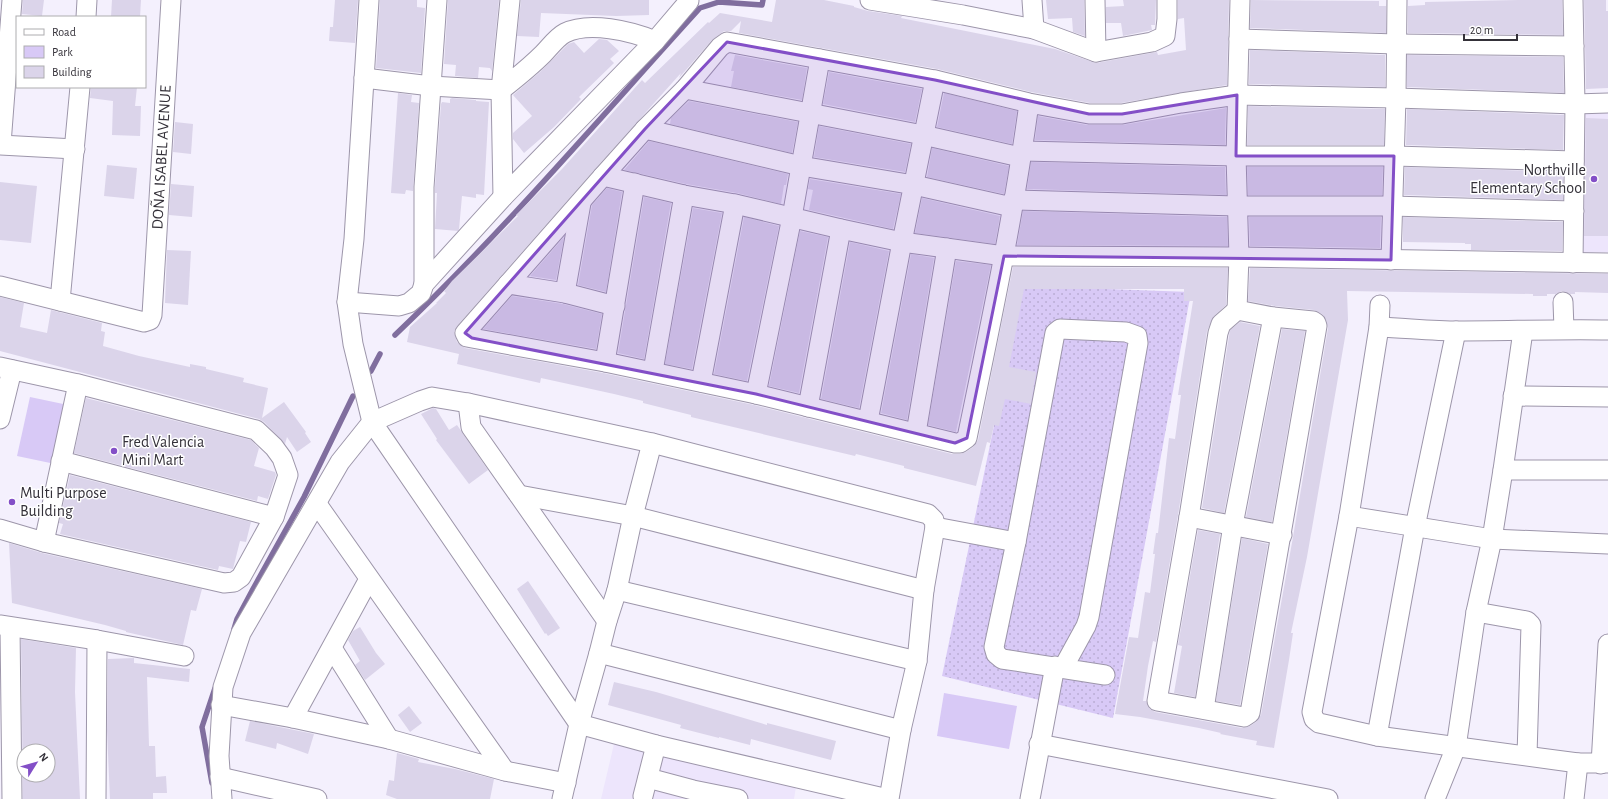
<svg xmlns="http://www.w3.org/2000/svg" width="1608" height="799" font-family="'Alegreya Sans',sans-serif">
<style>
.built{fill:#ede5fc}
.grass{fill:url(#grass-dots)}
.park{fill:#d8c9f6}
.lines{fill:none;stroke-linecap:round;stroke-linejoin:round}
.stream{stroke:#806e9e;stroke-width:5.5}
.building{fill:#dbd4ea;fill-rule:evenodd}
.minor-casing{stroke:#9d96aa;stroke-width:21}
.minor{stroke:#fff;stroke-width:19}
.marked{fill:#834fc7;fill-opacity:0.2;stroke:#834fc7;stroke-width:3;stroke-linejoin:round}
.poi-dot{fill:#834fc7;stroke:#fff;stroke-width:1.5}
.labels{text-anchor:middle;dominant-baseline:central;stroke-width:3;stroke-linejoin:round;paint-order:stroke}
.street-label{font-size:16px;fill:#343139;stroke:#fff}
.poi-label{font-size:16px;fill:#343139;stroke:#fff;text-anchor:start}
</style>
<defs>
<pattern id="grass-dots" width="8" height="8" patternUnits="userSpaceOnUse"><rect width="8" height="8" fill="#d8c9f6"/><path d="M2 2h.1M6 6h.1" fill="none" stroke="#baadd4" stroke-width="1.8" stroke-linecap="round"/></pattern>
</defs>
<rect width="100%" height="100%" fill="#f4f0fd"/>
<!-- built -->
<g class="built">
<path d="M1583 107H1608V252H1579Z"/>
<path d="M614 744 796 787 794 799H601Z"/>
</g>
<!-- grass -->
<path class="grass" d="M1023 286 1191 292 1113 718 942 676Z"/>
<!-- park -->
<g class="park">
<path d="M30 397 68 405 55 464 17 456Z"/>
<path d="M944 693 1017 706 1009 749 937 736Z"/>
</g>
<g class="lines">
<!-- stream -->
<g class="stream">
<path d="M395 335C503 232 600 118 700 8L719 2 762 5 763 0"/>
<path d="M371 371 380 354"/>
<path d="M234 629 237 619 253 589 304 497 353 396"/>
<path d="M212 783 202 727 215 688"/>
</g>
</g>
<!-- building -->
<g class="building">
<path d="M23 0H44L42 16 22 14Z"/>
<path d="M112 0H141L140 17H111Z"/>
<path d="M335 0H358L355 43 329 41 330 27H333Z"/>
<path d="M380 0H417V7L425 8 421 73 376 68Z"/>
<path d="M448 0H499L492 71 490 68 479 67 478 78 455 76 456 65 444 64Z"/>
<path d="M521 0H649V15L616 16 541 13 539 37 517 36Z"/>
<path d="M776 0H824L854 6V7L868 11 902 16 901 18 1055 49 1096 63 1157 52 1158 55 1186 50 1184 18 1178 19V0H1229L1227 85 1121 103H1090L1031 92 937 69 739 33 741 21 731 31H724L712 40 679 78 681 73 595 169 457 326 454 332 457 342 465 348 603 373 754 405 952 454H960L966 452 973 447 978 440 1013 267 1228 268 1226 305 1214 316 1207 331 1178 515 1156 642 1153 641 1148 666 1143 701H1146L1150 709 1155 712 1242 728 1250 726 1256 722 1261 715 1293 537 1328 328 1326 320 1322 314 1314 310 1275 306 1248 301 1250 268 1608 274V293L1575 292V294H1570L1562 291 1556 294H1547V296H1533V294L1347 291 1348 320 1307 557 1291 633H1293L1289 660 1274 748 1256 745 1257 741 1220 734 1221 733 1199 728 1140 717 1115 714 1129 637 1138 638 1145 592 1150 593 1155 554H1153L1156 533H1158L1169 438 1175 439 1181 395H1178L1193 301H1184V289H1024L1009 367 1036 372 1031 404 1005 399 999 426 994 425 990 443 987 442 976 486 904 468V466L856 454 855 456 691 417V415L643 403V401L614 394 541 378 540 383 457 364 459 354 407 342 410 327 437 303H436L446 293 444 291 452 281 518 216 516 215 562 169 642 80 645 83 708 22 709 23 720 13 772 22Z"/>
<path d="M1046 0H1084L1085 36 1073 32 1072 18 1048 19Z"/>
<path d="M1123 0H1156L1155 25H1151L1152 30 1123 36 1121 23H1106V7L1124 6Z"/>
<path d="M1251 0 1379 1V6H1386V33L1250 28Z"/>
<path d="M1518 0H1562L1563 35 1408 33V6L1425 5V2Z"/>
<path d="M1584 0H1606V11H1608V88L1586 89Z"/>
<path d="M599 39 607 40 619 51 610 59 614 63 579 97 581 99 554 127 524 153 513 139V133L532 116 513 95 540 72 568 44 574 42 584 53Z"/>
<path d="M1250 50 1385 55V87L1249 84Z"/>
<path d="M735 55 807 68 802 100 731 87 734 71H731Z"/>
<path d="M1407 55 1563 57 1564 93 1407 87Z"/>
<path d="M829 72 922 89 915 122 823 104Z"/>
<path d="M91 87H137L135 106H141L140 136 112 135 113 101 90 98Z"/>
<path d="M398 93 412 95 411 102 419 103 413 191 406 190 405 194 391 193Z"/>
<path d="M944 93 1017 111 1012 144 937 127Z"/>
<path d="M452 98 476 100V101L489 102 484 195 476 194V198L462 196 459 229 458 231 435 229 437 193H435V187L441 104 442 102 450 103V99Z"/>
<path d="M689 101 798 122 792 153 670 124 671 118Z"/>
<path d="M1248 106 1385 109 1384 145H1247Z"/>
<path d="M1226 108 1225 145 1035 140 1038 116 1087 125H1122Z"/>
<path d="M1407 109 1564 115 1563 150 1406 145Z"/>
<path d="M1586 118 1608 119V236H1584Z"/>
<path d="M175 122 193 124 191 154 173 152Z"/>
<path d="M819 126 911 144 905 172 814 157Z"/>
<path d="M649 141 788 174 786 185H784L781 204 737 193 686 184 624 170Z"/>
<path d="M932 148 1009 166 1004 194 927 177Z"/>
<path d="M1031 162 1225 167 1226 195 1027 189Z"/>
<path d="M107 165 137 168 134 199 104 196Z"/>
<path d="M1247 167H1383L1382 195H1248Z"/>
<path d="M1405 167 1563 172V200L1404 195Z"/>
<path d="M810 179 901 194 893 229 809 210 813 190 808 189Z"/>
<path d="M0 182 37 186 31 243 0 240Z"/>
<path d="M171 184 194 186 192 217 169 215Z"/>
<path d="M607 188 622 192 606 292 578 285 592 205Z"/>
<path d="M644 197 671 203 644 359 618 353Z"/>
<path d="M922 198 1000 216 995 244 915 233Z"/>
<path d="M693 208 722 213 692 369 665 364Z"/>
<path d="M1023 211 1227 217 1228 246 1017 245Z"/>
<path d="M744 217 779 226 747 381 714 374Z"/>
<path d="M1249 217H1381L1380 248 1250 246Z"/>
<path d="M1403 217 1563 222 1562 251 1471 250V244H1465V243L1403 242Z"/>
<path d="M800 231 828 237 799 393 769 386Z"/>
<path d="M564 237 556 280 530 276Z"/>
<path d="M850 242 889 251 859 408 821 399Z"/>
<path d="M167 250 191 251 188 305 165 303Z"/>
<path d="M911 254 934 258 907 420 881 413Z"/>
<path d="M956 261 991 265 956 432 928 425Z"/>
<path d="M512 296 563 304 602 314 596 349 483 329Z"/>
<path d="M0 297 24 303 20 327 47 333 51 310 102 323 101 331 105 332 103 346 139 356 190 367V364L206 367V369L244 378 243 382 268 388 262 418 284 402 306 432 305 433 311 442 297 452 287 437 285 444 264 422 259 419 0 351Z"/>
<path d="M1240 322 1260 326 1224 513 1202 508 1229 336 1230 330Z"/>
<path d="M1282 329 1305 331 1272 522 1246 517Z"/>
<path d="M86 398 251 440 259 448 254 466 275 472 276 475 268 499 258 496 257 501 74 453Z"/>
<path d="M433 408 436 409 449 430 457 425 488 470 469 484 436 440 437 439 421 414Z"/>
<path d="M70 475 251 522 246 542 240 541 233 569 219 566 218 570 60 534 63 524 59 523Z"/>
<path d="M1198 530 1220 534 1195 697 1174 693 1182 646 1178 645Z"/>
<path d="M1242 538 1268 544 1240 705 1216 701Z"/>
<path d="M9 543 42 553 202 589 196 611 191 610 183 645 126 632V631L105 625 12 603Z"/>
<path d="M528 581 560 628 548 636 546 633 545 634 517 589Z"/>
<path d="M360 627 376 653 385 664 365 680 355 665 360 661 348 640 353 631Z"/>
<path d="M21 639 76 648 75 692 80 799H23ZM24 751H48V775H24Z"/>
<path d="M134 658V663L190 669 189 682 147 677 149 746H155L156 777 166 776 167 793H153V799H110L107 731 108 659Z"/>
<path d="M614 682 656 692 767 725V723L836 741 831 760 751 739 750 745 719 737V738L680 728 681 725 608 705Z"/>
<path d="M409 706 422 723 410 732 398 715Z"/>
<path d="M250 721 314 734 308 754 277 743 276 749 245 741Z"/>
<path d="M397 753 419 759 418 762 455 769 494 779 490 799H397L386 795 389 780 394 781Z"/>
</g>
<g class="lines">
<defs>
<g id="minor">
<path d="M369 0 354 239 347 302 353 344 372 422 579 724 656 745 888 799"/>
<path d="M510 0 501 90C515 79 530 67 543 54 549 48 557 37 565 33 589 21 631 31 655 41L689 1"/>
<path d="M870 0 963 15 1034 29 1096 52 1152 42 1165 36 1167 19V0"/>
<path d="M1032 0 1034 29"/>
<path d="M1095 0 1096 52"/>
<path d="M1573 0 1575 104 1573 263"/>
<path d="M86 17 87 0"/>
<path d="M1239 39 1396 44 1574 46"/>
<path d="M364 78 431 86 501 90 503 197"/>
<path d="M685 89 923 135 1020 157"/>
<path d="M1029 103C1014 215 990 327 967 438L960 443H955L756 394 605 362 472 338 467 337 465 333 603 176 645 129 685 89 720 47 727 42 935 80 1029 103 1089 114H1122L1181 103 1237 95 1396 98 1575 104 1608 103"/>
<path d="M645 129 801 166 914 185 1012 207"/>
<path d="M1 144 12 0"/>
<path d="M0 145 75 149"/>
<path d="M1023 151 1236 156H1394L1574 161"/>
<path d="M603 176 684 195 735 204 841 229 902 242 1004 256 1239 257 1608 263"/>
<path d="M1013 200 1237 206H1391L1574 211"/>
<path d="M1391 260 1396 98 1397 0"/>
<path d="M424 284V187L437 0"/>
<path d="M508 284 565 293 615 306"/>
<path id="s1" d="M0 286 144 322 150 320 152 315 171 0"/>
<path d="M565 293 581 203"/>
<path d="M60 301 80 87"/>
<path d="M347 302 399 306 409 303 421 293 424 284 503 197 655 41"/>
<path d="M1563 302 1564 329"/>
<path d="M1380 305 1379 327 1349 516 1312 712 1314 719 1319 723 1377 736 1578 763H1608"/>
<path d="M1237 310 1273 317 1313 321 1316 323 1317 326 1250 713 1244 717 1157 701 1189 517 1218 333 1221 324Z"/>
<path d="M1237 310 1239 257 1236 156 1240 0"/>
<path d="M1379 327C1406 328 1432 331 1459 331 1508 331 1558 329 1608 330"/>
<path d="M605 362 635 183"/>
<path d="M0 367 78 384 256 430 274 447 282 458 288 475 274 517 241 577 234 582 224 583 44 542 0 529"/>
<path d="M653 371 684 195"/>
<path d="M701 382 735 204"/>
<path d="M756 394 792 217 820 59"/>
<path d="M1513 396 1608 397"/>
<path d="M468 403 471 427 607 621"/>
<path d="M808 407 841 229"/>
<path d="M0 419 12 370"/>
<path d="M868 421 902 242 935 80"/>
<path d="M916 433 947 248"/>
<path d="M61 461 274 517"/>
<path d="M1503 470H1608"/>
<path d="M519 495 633 516 924 590"/>
<path d="M317 504 505 771"/>
<path d="M1349 516 1492 539 1608 544"/>
<path d="M1189 517 1282 535"/>
<path d="M935 527 1016 542"/>
<path d="M44 542 78 384"/>
<path d="M617 590 917 661"/>
<path d="M1476 612 1527 621 1531 625 1527 755"/>
<path d="M0 625 97 640 184 656"/>
<path d="M10 627 12 799"/>
<path d="M332 648 389 739"/>
<path d="M599 653 901 730"/>
<path d="M1063 668 1086 626 1089 617 1138 343 1137 336 1126 332 1060 329 1055 333 1016 542 994 647 996 654 1002 659 1105 675"/>
<path d="M221 705 293 718 389 739 505 771 566 783"/>
<path d="M1204 709 1233 525 1273 317"/>
<path d="M293 718 369 579"/>
<path d="M1377 736 1415 527 1456 331"/>
<path d="M1039 744 1328 799"/>
<path d="M1601 764 1608 644"/>
<path d="M220 777 317 799"/>
<path d="M648 778 693 790 738 799"/>
<path d="M643 796 656 745"/>
<path d="M96 799 97 640"/>
<path d="M222 799 219 756 223 687 241 633 340 462 372 422 420 401 432 397 468 403 652 443 928 514 934 520 935 527 924 590 917 661 901 730 889 799"/>
<path d="M562 799 579 724 599 653 607 621 617 590 633 516 652 443"/>
<path d="M1030 799 1055 666"/>
<path d="M1435 799 1456 747 1476 612 1492 539 1503 470 1523 331"/>
<path d="M1574 799 1578 763"/>
</g>
</defs>
<!-- minor casing -->
<use href="#minor" class="minor-casing"/>
<!-- minor -->
<use href="#minor" class="minor"/>
</g>
<!-- marked area -->
<path class="marked" d="M727 42 935 80 1089 114H1122L1237 95 1236 156H1394L1391 260 1004 256 967 438 955 443 756 394 472 338 465 333 645 129Z"/>
<!-- markers -->
<g class="poi-dot">
<circle cx="1594" cy="179" r="4"/>
<circle cx="114" cy="451" r="4"/>
<circle cx="12" cy="502" r="4"/>
</g>
<g class="labels">
<!-- street labels -->
<g class="street-label">
<text stroke="none"><textPath href="#s1" startOffset="318">DOÑA ISABEL AVENUE</textPath></text>
</g>
<!-- poi labels -->
<g class="poi-label">
<text x="1586" y="170" text-anchor="end">Northville<tspan x="1586" dy="18">Elementary School</tspan></text>
<text x="122" y="442">Fred Valencia<tspan x="122" dy="18">Mini Mart</tspan></text>
<text x="20" y="493">Multi Purpose<tspan x="20" dy="18">Building</tspan></text>
</g>
</g>
<!-- legend -->
<rect x="16" y="16" width="130" height="72" fill="#ffffff" stroke="#aeadb0"/>
<rect x="24" y="29" width="20" height="6" fill="#ffffff" stroke="#aeadb0"/>
<text x="52" y="36" font-size="12" fill="#343139">Road</text>
<rect x="24" y="46" width="20" height="12" fill="#d8c9f6" stroke="#aeadb0"/>
<text x="52" y="56" font-size="12" fill="#343139">Park</text>
<rect x="24" y="66" width="20" height="12" fill="#dbd4ea" stroke="#aeadb0"/>
<text x="52" y="76" font-size="12" fill="#343139">Building</text>
<!-- north arrow -->
<g transform="translate(36 763) rotate(53)"><circle r="19" fill="#ffffff" stroke="#aeadb0"/>
<path d="M0-3L7 15L0 10L-7 15Z" fill="#834fc7"/>
<text y="-6" font-size="11" font-weight="bold" text-anchor="middle" fill="#343139">N</text>
</g>
<!-- scale -->
<path d="M1464 34v6h53v-6" fill="none" stroke="#343139" stroke-width="2"/>
<text x="1470" y="34" font-size="12" fill="#343139" stroke="#ffffff" stroke-width="3" paint-order="stroke">20 m</text>
</svg>
